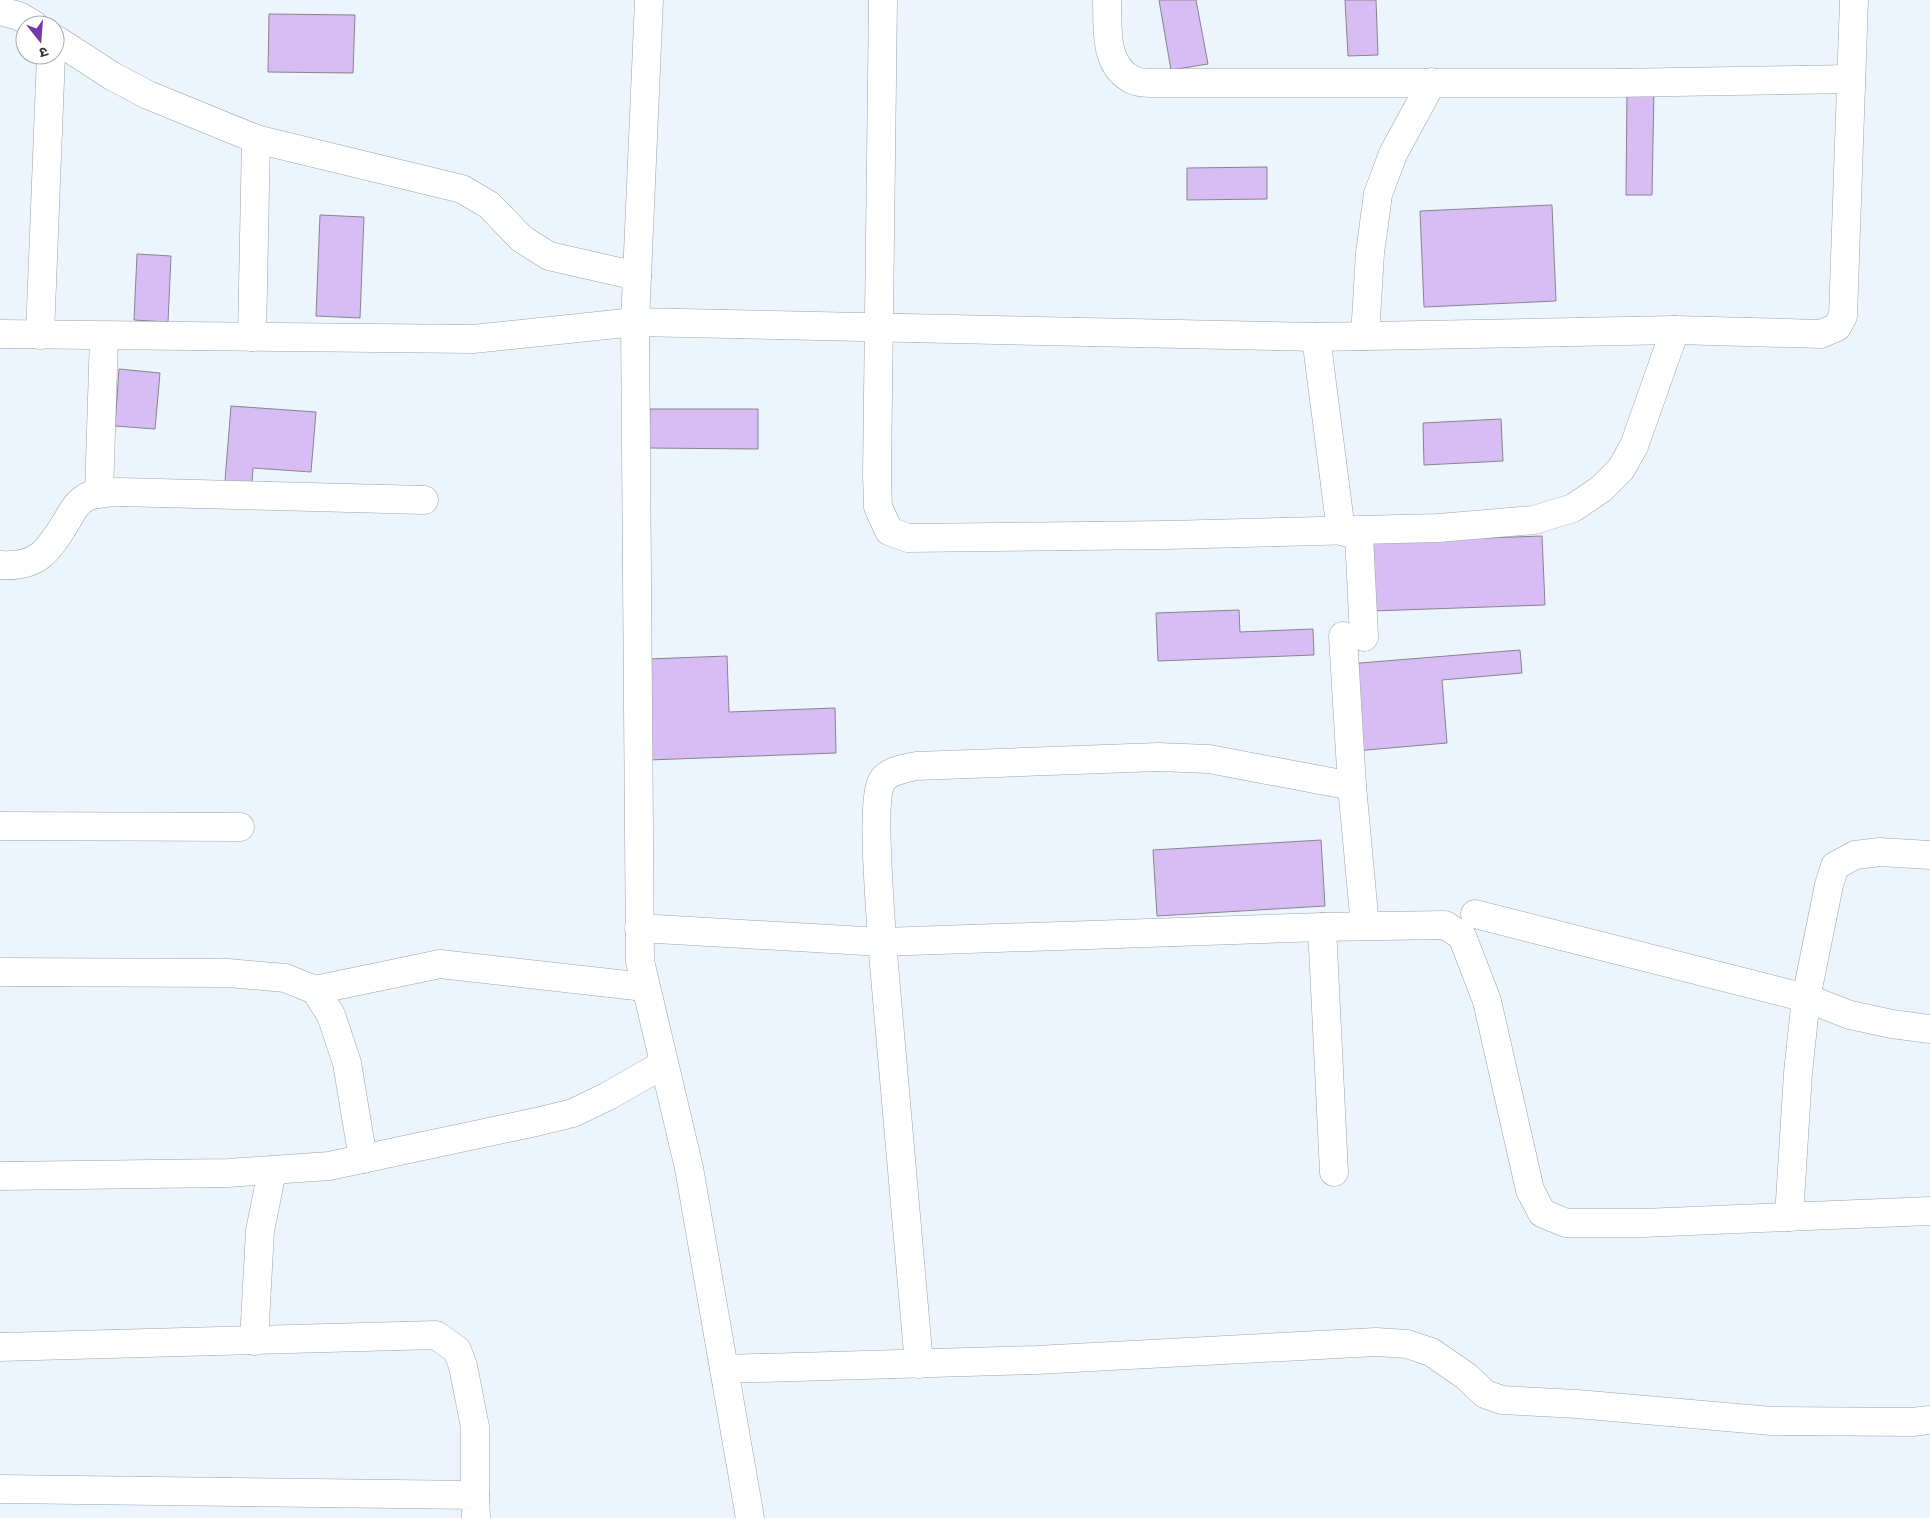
<svg xmlns="http://www.w3.org/2000/svg" width="1930" height="1518" font-family="Manrope,'Noto Sans Devanagari',sans-serif">
<style>
.building{fill:#d8bdf5;stroke:#88848d}
.lines{fill:none;stroke-linecap:round;stroke-linejoin:round}
.minor-casing{stroke:#99a2a9;stroke-width:29}
.minor{stroke:#fff;stroke-width:28}
</style>
<rect width="100%" height="100%" fill="#ecf5fd"/>
<!-- building -->
<g class="building">
<path d="M1159 0H1196L1208 64 1171 70Z"/>
<path d="M1345 0H1376L1378 55 1348 56Z"/>
<path d="M269 14 355 15 353 73 268 72Z"/>
<path d="M1627 89H1654L1652 195H1626Z"/>
<path d="M1267 167V199L1187 200V168Z"/>
<path d="M1552 205 1556 301 1424 307 1420 211Z"/>
<path d="M320 215 364 217 360 318 316 316Z"/>
<path d="M137 254 171 256 168 322 134 320Z"/>
<path d="M119 369 160 373 155 429 115 426Z"/>
<path d="M231 406 316 412 311 472 253 468 252 483 225 481Z"/>
<path d="M650 409H758V449L649 448Z"/>
<path d="M1501 419 1503 461 1424 465 1423 423Z"/>
<path d="M1542 536 1545 605 1372 611 1370 542Z"/>
<path d="M1239 610 1240 632 1313 629 1314 655 1158 661 1156 613Z"/>
<path d="M1520 650 1522 673 1442 680 1447 743 1355 751 1348 664Z"/>
<path d="M727 656 729 712 835 708 836 753 649 760 648 659Z"/>
<path d="M1321 840 1325 906 1157 916 1153 850Z"/>
</g>
<g class="lines">
<defs>
<g id="minor">
<path d="M649 0 635 322 640 961 689 1168 750 1518"/>
<path d="M883 0 877 475 878 507 889 531 908 538 1167 535 1438 528 1534 520 1573 508 1601 489 1621 469 1634 446 1675 330"/>
<path d="M1107 0C1108 26 1103 66 1133 80 1140 84 1159 83 1167 83H1614L1851 79"/>
<path d="M0 11 19 16 34 25"/>
<path d="M55 39 112 76 148 95 256 139 462 189 489 205 522 239 549 256 637 276"/>
<path d="M0 334 473 339 635 322 1316 337 1675 330 1821 334 1837 327 1843 316 1854 0"/>
<path d="M40 335 51 55"/>
<path d="M1365 336 1370 253 1378 194 1393 154 1432 82"/>
<path d="M252 337 256 139"/>
<path d="M1316 337 1341 531 1359 535 1364 637"/>
<path d="M99 494 104 336"/>
<path d="M0 565C40 568 49 549 68 519 72 511 77 503 85 498 94 492 108 493 119 492L424 500"/>
<path d="M1343 636 1352 786 1365 926"/>
<path d="M1352 786 1209 759 1158 757 916 766C904 769 889 770 882 781 870 800 881 914 882 942L1322 927 1445 925 1462 936 1487 1001 1530 1190 1542 1213 1566 1223H1643L1930 1211"/>
<path d="M0 826 240 827"/>
<path d="M1475 914 1806 998 1850 1015 1892 1024 1930 1029"/>
<path d="M1322 927 1334 1172"/>
<path d="M639 928 882 942 919 1364"/>
<path d="M0 972 228 973 285 978 315 990 331 1015 347 1063 363 1159"/>
<path d="M315 990 440 964 645 987"/>
<path d="M0 1176 228 1173 329 1166 536 1122 573 1113 608 1096 664 1064"/>
<path d="M1789 1217 1798 1073 1806 998 1829 885 1835 866 1855 855 1880 852 1930 855"/>
<path d="M254 1341 260 1231 272 1171"/>
<path d="M0 1347 436 1335 457 1350 463 1366 475 1427V1495"/>
<path d="M724 1369 1036 1360 1376 1342 1407 1344 1431 1352 1466 1376 1485 1394 1502 1400 1577 1404 1772 1421 1912 1422 1930 1420"/>
<path d="M0 1489 475 1495 476 1518"/>
</g>
</defs>
<!-- minor casing -->
<use href="#minor" class="minor-casing"/>
<!-- minor -->
<use href="#minor" class="minor"/>
</g>
<!-- north arrow -->
<g transform="translate(40 40) rotate(163)"><circle r="24" fill="#ffffff" stroke="#a9abac"/>
<path d="M0-4L9 19L0 12L-9 19Z" fill="#7935a9"/>
<text y="-8" font-size="14" font-weight="bold" text-anchor="middle" fill="#292d30">उ</text>
</g>
</svg>
